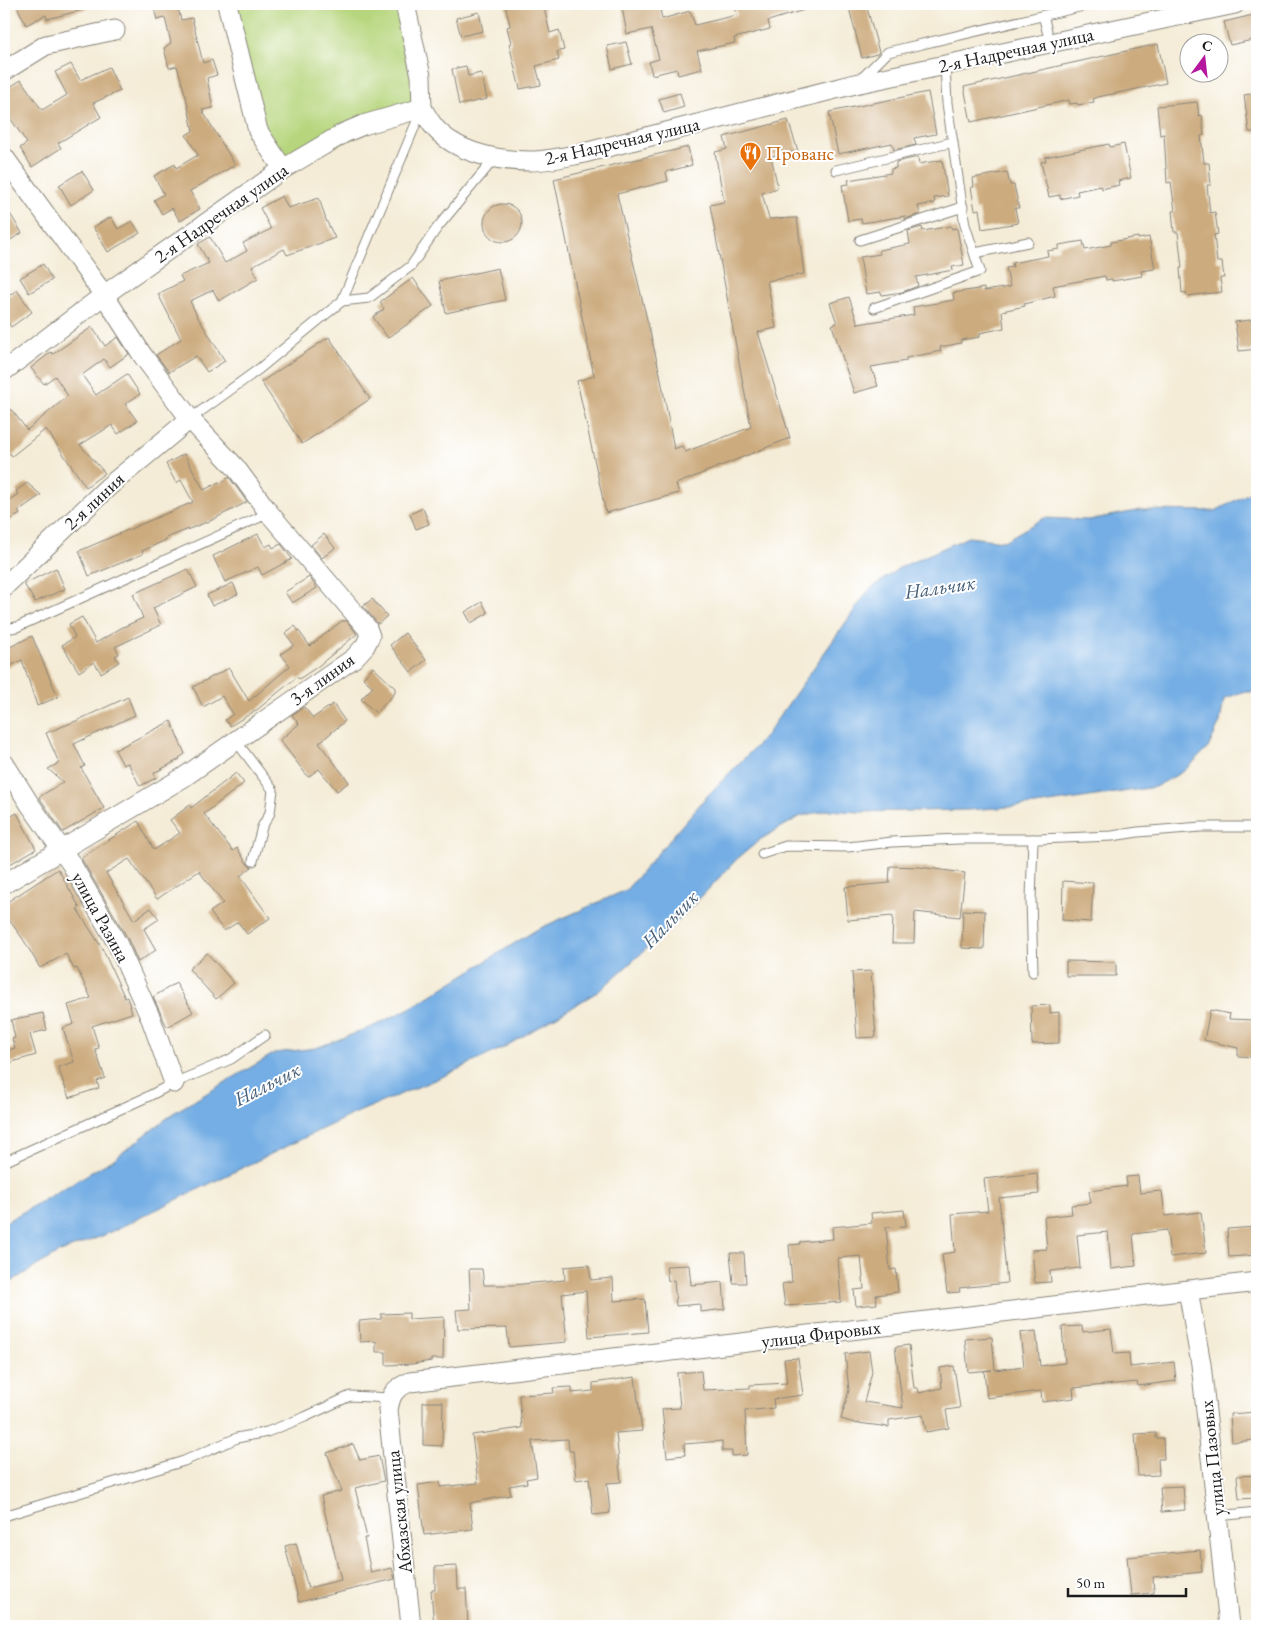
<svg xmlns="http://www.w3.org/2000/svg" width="1261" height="1630" font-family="'EB Garamond',serif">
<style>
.green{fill:#b6d57c;stroke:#69784c}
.water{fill:#74aee4;stroke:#486580}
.building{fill:#ccab7e}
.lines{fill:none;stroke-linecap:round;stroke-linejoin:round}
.lane-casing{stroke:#88847a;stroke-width:11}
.street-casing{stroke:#88847a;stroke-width:21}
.lane{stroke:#fff;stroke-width:9}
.street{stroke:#fff;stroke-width:19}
.labels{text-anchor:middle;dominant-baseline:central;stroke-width:4;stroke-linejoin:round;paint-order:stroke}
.street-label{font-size:19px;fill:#1c1c1c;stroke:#fff}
.food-label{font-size:19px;fill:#c56008;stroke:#fff;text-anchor:start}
.water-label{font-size:20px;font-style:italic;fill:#445e76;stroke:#fff}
</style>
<rect width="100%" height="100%" fill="#fff"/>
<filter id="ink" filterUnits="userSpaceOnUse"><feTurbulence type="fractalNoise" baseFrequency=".02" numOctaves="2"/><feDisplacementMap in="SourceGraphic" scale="10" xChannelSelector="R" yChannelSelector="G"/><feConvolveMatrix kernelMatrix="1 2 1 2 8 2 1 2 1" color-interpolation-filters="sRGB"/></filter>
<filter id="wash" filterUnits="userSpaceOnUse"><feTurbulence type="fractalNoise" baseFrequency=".0096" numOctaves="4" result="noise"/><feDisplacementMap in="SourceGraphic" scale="20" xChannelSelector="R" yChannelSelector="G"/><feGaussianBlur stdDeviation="1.12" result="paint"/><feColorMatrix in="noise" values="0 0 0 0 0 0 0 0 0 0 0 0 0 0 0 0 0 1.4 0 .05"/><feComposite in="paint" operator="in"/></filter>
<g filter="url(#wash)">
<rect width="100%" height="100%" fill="#f4ecd7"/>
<!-- green -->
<path class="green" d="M227 4H405L422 108 283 169 265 142Z"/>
<!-- water -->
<path class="water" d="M1257 489V692H1242L1224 699 1220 722 1208 748 1184 771 1155 787 1036 805 968 810 859 812 828 810 801 816 761 839 737 859 681 918 599 991 503 1048 444 1076 351 1115 102 1236 58 1253 4 1286V1223L114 1159 175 1112 275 1053 316 1048 374 1026 412 1007 536 930 626 890 708 795 764 738 868 591 899 568 968 537 1004 541 1044 518 1089 520 1141 510 1215 511Z"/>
<g id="blocks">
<!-- building -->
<g class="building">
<path d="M16 4H89L90 8 47 19 46 15 26 25Z"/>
<path d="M153 4H177L181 20 192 18 203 63 212 60 217 75 207 78 213 108 202 110 235 165 190 191 200 209 180 221 172 208 162 214 154 200 164 194 154 176 175 164 176 168 198 155 186 135 193 131 186 97 177 66 169 68 164 48 171 43 165 18 157 20Z"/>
<path d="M505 4H543L550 33 559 30 564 50 557 52 559 60 536 66 541 85 520 89 509 44 511 43 507 27 510 26Z"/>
<path d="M639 4H659L662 19 690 11 695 25 737 15 734 4H813L814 7 768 21 770 29 734 38 735 43 697 51 702 69 678 75 677 69 652 75 649 62 659 59 651 29 627 34 622 7Z"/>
<path d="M848 4H866L879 52 877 54 862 58Z"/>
<path d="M479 12 483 31 461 36 456 18Z"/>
<path d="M1257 14V39L1230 45 1224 22Z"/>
<path d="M626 42 632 64 612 69 607 46Z"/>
<path d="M1158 44 1166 83 1098 97 1093 99 1094 102 1078 105 1077 103 1070 104 1069 100 971 122 964 87Z"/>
<path d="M71 64 80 80 109 67 120 91 93 103 101 117 58 143 61 148 32 167 20 148 27 143 4 109V91L21 80 42 110 67 95 55 72Z"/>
<path d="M466 66 468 76 481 73 487 99 459 105 452 69Z"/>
<path d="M928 92 936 134 914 138 916 145 894 150 892 143 838 154 829 112Z"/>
<path d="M680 93 684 107 664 113 659 99Z"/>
<path d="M1257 93V132H1249L1244 95Z"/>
<path d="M1197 102 1199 116 1202 115 1204 135 1201 136 1204 163H1209L1211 185H1207L1210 213 1215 212 1218 234 1214 235 1217 262H1222L1224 278H1220L1222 292 1187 296 1186 292 1182 293 1180 268H1182L1178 232H1174L1172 211H1175L1171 182 1167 183 1164 134 1160 135 1157 106Z"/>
<path d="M788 120 798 151 771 156 778 188 762 193 769 219 797 218 804 274 767 281 776 328 758 332 790 438 676 484 679 493 606 513 577 381 594 376 554 179 688 147 692 165 666 172 668 181 617 194 660 374 674 449 682 446 685 452 751 427 710 205 724 202 715 152 727 149 724 137Z"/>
<path d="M1109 144 1110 147 1124 144 1131 178 1118 181 1119 185 1102 189 1101 186 1077 191 1078 195 1060 199V195L1049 197 1041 162 1046 161 1045 157Z"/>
<path d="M918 157 919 164 942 160 948 196 934 198 935 203 918 206 920 214 905 219V216L862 223 861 219 848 221 842 185 849 184 848 180 891 173V169L896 168V162Z"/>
<path d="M82 171 94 190 71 205 59 185Z"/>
<path d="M1007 172 1010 185H1014L1019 208H1015L1018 223 982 229 979 209 975 210 971 187H974L973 178Z"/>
<path d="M282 196 288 208 319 198 326 220 335 238 287 255 284 249 252 266 258 278 219 301 213 290 190 301 197 316 225 361 207 372 196 356 169 372 156 355 181 339 158 294 183 281 180 276 209 263 198 244 210 237 225 263 247 251 243 243 271 229 260 208Z"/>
<circle cx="503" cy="223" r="19"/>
<path d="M4 204 22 233 4 244Z"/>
<path d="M111 217 118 229 132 221 140 233 108 252 93 227Z"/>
<path d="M951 226 952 229 957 228 964 265 952 267 953 270 916 277 918 286 902 292 882 295 881 292 866 294 860 257 880 254 879 250 910 244 908 231 922 227 923 231Z"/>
<path d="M1138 237V239L1149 237 1155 269 1141 271 1142 276 1112 281V279L1106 280 1105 276 1053 286 1055 296 1024 304 1025 306 1002 311 1004 328 980 333V337L961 340V343L940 347 941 351 906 358V361L871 367 878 386 854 393 832 325 837 323 830 303 849 297 858 324 914 315 913 307 954 300 953 293 984 288V291L1010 287 1006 268 1013 267 1012 263 1048 256 1047 251 1059 249V245L1083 241 1085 250 1111 245V242Z"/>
<path d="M43 264 52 280 29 293 20 278Z"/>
<path d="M498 268 505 300 446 313 439 281Z"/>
<path d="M413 278 433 306 388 338 373 317 384 309 380 302Z"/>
<path d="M17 290 32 312 11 327 4 316V299Z"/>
<path d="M1257 319V349L1239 351 1235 322Z"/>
<path d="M92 327 105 346 118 337 129 354 110 367 104 359 82 375 96 395 127 374 140 394 125 404 137 421 118 434 112 425 80 445 105 473 86 487 46 429 12 456 10 453 4 457V415L11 409 27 430 68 396 55 376 44 384 31 368 51 352 53 354Z"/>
<path d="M329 337 370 399 302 444 261 382Z"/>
<path d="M184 454 204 490 219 482 220 484 229 477 247 502 212 520 166 538V540L142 551 143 554 89 576 79 551 193 502 181 480 176 483 166 464Z"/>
<path d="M27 483 41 495 18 511 20 514 4 524V504L18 494 16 491Z"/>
<path d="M423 508 429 524 416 529 410 514Z"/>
<path d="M258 534 265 547 271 544 273 548 281 544 292 559 262 575 258 567 225 582 213 556Z"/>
<path d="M324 534 335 548 322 558 311 545Z"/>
<path d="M56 568 65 589 35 602 24 584Z"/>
<path d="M188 569 197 587 153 608 161 625 115 647 119 654 115 656 119 662 101 673 94 662 79 672 62 645 75 637 69 624 82 617 96 643 121 628 143 618 133 594Z"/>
<path d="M309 577 317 588 292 603 285 592Z"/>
<path d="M233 583 238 594 212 606 207 595Z"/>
<path d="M372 599 387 616 378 624 363 606Z"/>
<path d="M482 602 488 613 471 623 465 612Z"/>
<path d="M343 620 344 622 346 620 357 634 317 667 299 679 297 677 258 709 230 726 225 720 233 714 222 696 203 707 193 687 229 668 249 701 290 666 281 654 294 645 285 633 295 626 310 646Z"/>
<path d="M405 633 426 660 411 672 390 645Z"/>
<path d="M32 636 58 697 37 706 22 660 4 669V650Z"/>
<path d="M373 667 395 688V693L376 713 361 699 373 687 363 678Z"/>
<path d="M128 697 135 715 74 744 85 766 81 768 104 808 63 832 39 797 63 782 48 769 59 763 46 733 76 721Z"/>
<path d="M333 704 345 721 319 743 349 782 337 791 319 769 308 777 280 740 299 724 292 715 304 707 313 718Z"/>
<path d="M171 721 185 754 179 758 180 759 154 773 156 778 140 786 128 763 123 765 115 750Z"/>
<path d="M236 773 244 783 204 814 233 851 237 848 248 865 252 867 240 876 270 918 247 934 238 922 224 931 210 912 223 903 199 871 157 899 129 859 106 873 134 920 151 908 159 919 144 929 156 950 138 962 127 937 81 858 138 821 154 850 180 833 170 820 190 805 191 808Z"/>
<path d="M17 813 36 849 10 864 4 852V820Z"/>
<path d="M890 866 919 867 965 873 960 917 915 912 914 943H892L893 916 848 920 845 887 889 883Z"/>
<path d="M58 869 80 908 77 909 102 948 125 998 127 997 132 1013 92 1026 99 1048 95 1049 105 1078 97 1081 99 1088 69 1098 58 1067 74 1062 63 1028 74 1024 68 1005 91 998 77 968 74 969 66 954 40 968 23 939 4 913V904Z"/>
<path d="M1063 881 1093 883 1091 922 1062 920Z"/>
<path d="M963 910 985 911 984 949 962 948Z"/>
<path d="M207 953 234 983 216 999 189 969Z"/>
<path d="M1066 961 1116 962V976H1066Z"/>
<path d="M871 971 876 1037 857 1038 852 972Z"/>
<path d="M176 983 193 1012 167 1027 153 997Z"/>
<path d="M1050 1005V1013L1059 1012V1043L1032 1044 1031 1006Z"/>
<path d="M1210 1010 1230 1014 1229 1019 1257 1020V1045H1256L1255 1057 1238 1056V1048L1204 1040Z"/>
<path d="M43 1013 47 1030 30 1034 36 1055 9 1063 5 1051 15 1048 12 1039 15 1038 11 1020Z"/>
<path d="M1037 1173 1039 1194 999 1198 1007 1283 959 1288 960 1292 947 1293 942 1254 955 1252 952 1214 988 1211 984 1179Z"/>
<path d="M1138 1176 1140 1193 1162 1191 1165 1216 1201 1212 1206 1253 1170 1257 1167 1230 1133 1234 1136 1266 1111 1269 1108 1232 1077 1235 1080 1268 1050 1271 1051 1282 1035 1283 1032 1250 1047 1249 1044 1217 1072 1214 1071 1205 1091 1203 1089 1191 1127 1186 1126 1177Z"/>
<path d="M904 1210 906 1226 886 1227 890 1270 896 1269 898 1292 876 1295 877 1304 856 1306 854 1290 864 1289 861 1256 838 1258 841 1302 785 1306 782 1284 792 1282 789 1245 800 1244V1242L833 1239 832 1227 872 1223 871 1213Z"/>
<path d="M1256 1227 1257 1255 1229 1257 1227 1229Z"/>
<path d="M730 1253H744L746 1283H733Z"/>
<path d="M589 1265 591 1280 613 1278 614 1301 645 1299 648 1332 589 1337 586 1291 562 1294 567 1342 509 1347 507 1328 458 1329 456 1310 471 1309 469 1269H482L484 1285H512L565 1280 564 1267Z"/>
<path d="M689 1265 691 1285 723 1282 725 1309 700 1312V1304L676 1306 674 1280 668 1281 666 1266Z"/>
<path d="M409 1313V1319L444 1317 443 1359H431V1361L412 1364 386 1365V1352H376V1341L360 1342 359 1321 381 1319V1314Z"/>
<path d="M1082 1326 1083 1332 1111 1329 1114 1354 1129 1353 1130 1367 1174 1362 1176 1381 1138 1386 1137 1382 1073 1388 1074 1398 1042 1402 1041 1391 987 1398 984 1371 992 1370 968 1372 965 1339 992 1337 995 1370 1024 1366 1020 1333 1036 1331 1040 1366 1065 1363 1062 1327Z"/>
<path d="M909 1345 914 1388H918L919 1393 942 1388 940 1368 954 1366 960 1408 946 1410 949 1428 926 1432 923 1415 889 1420V1427L858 1423V1424L841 1419 849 1390 845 1354 869 1351 872 1372 864 1402 903 1408 895 1347Z"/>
<path d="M798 1358 803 1395 773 1399 774 1408 745 1411 747 1455 732 1456V1451H722V1441L684 1444 685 1455 667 1457 662 1409 680 1408 677 1373 701 1371 703 1390 750 1388V1385L787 1383 784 1359Z"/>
<path d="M635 1377 642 1431 616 1433 621 1482 607 1483 610 1513 593 1515 589 1478 576 1480 573 1451H569L568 1439 532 1441 537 1477 526 1479 527 1483 509 1486 511 1495 470 1503 473 1529 424 1535 418 1485 440 1482V1487L478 1483 472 1435 522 1428 519 1395 554 1393 553 1388 572 1387V1393L593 1391V1383Z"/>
<path d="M423 1402H443L442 1446 423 1445Z"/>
<path d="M1257 1412V1440L1232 1442 1230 1414Z"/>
<path d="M1156 1433V1438H1163L1164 1459H1158L1159 1475 1138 1476 1135 1434Z"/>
<path d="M353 1444 360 1460 379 1456 384 1481 355 1488 367 1538H364L371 1573 392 1568 395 1579 299 1602 285 1546 296 1543 308 1588 341 1580 321 1496 342 1491 327 1453Z"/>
<path d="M1257 1475V1498L1239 1499 1237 1476Z"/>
<path d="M1183 1486 1185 1510 1162 1512 1160 1487Z"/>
<path d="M1200 1550 1202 1572 1153 1577 1154 1593 1131 1595 1127 1557Z"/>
<path d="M457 1566 458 1589H466L468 1626H434L431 1590H435V1567Z"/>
</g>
</g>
</g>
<g filter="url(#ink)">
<use href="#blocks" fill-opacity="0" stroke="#88847a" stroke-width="1"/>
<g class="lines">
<defs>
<g id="lane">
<path d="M1043 15 1050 43"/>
<path d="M861 79 888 52 1092 4"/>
<path d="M836 170 953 142"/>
<path d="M860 240 963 207"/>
<path d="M975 253 1028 242"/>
<path d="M342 301 369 298 411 266 437 228 495 158"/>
<path d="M874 308 980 271 965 225 947 103 945 65"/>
<path d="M190 419 259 369 342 301 422 109"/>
<path d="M4 629 17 627 269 513"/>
<path d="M236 741 273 790 270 813 262 827 253 861"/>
<path d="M762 854 786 846 848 847 892 842 959 839H1038L1112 836 1138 832 1201 827H1257"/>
<path d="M1033 972 1031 899 1033 839"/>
<path d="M4 1162 147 1097 174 1083 231 1059 265 1035"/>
<path d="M4 1516 184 1461 237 1438 267 1432 305 1417 350 1396 390 1398"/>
<path d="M1218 1516 1257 1512"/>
</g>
<g id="street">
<path d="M227 4 258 131 283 169"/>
<path d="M405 4 421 76 422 108"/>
<path d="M4 71 46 45 115 30"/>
<path d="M422 108C426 115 430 122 435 128 457 153 498 161 530 161 547 161 564 157 580 154L855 84 1235 4"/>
<path d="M4 157 104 295 143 356 190 419 236 468 269 513 367 628 370 636 365 646 354 658 184 777 4 884"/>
<path d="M4 371 104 295 283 169 344 133 363 125 422 108"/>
<path d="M4 588 6 585 108 487 190 419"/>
<path d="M4 763 29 803 72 865 117 943 151 1019 174 1083"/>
<path d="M1188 1290 1201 1364 1229 1626"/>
<path d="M411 1626 388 1410C391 1393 394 1389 410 1382L1257 1282"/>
</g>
</defs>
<!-- lane casing -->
<use href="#lane" class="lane-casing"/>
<!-- street casing -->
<use href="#street" class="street-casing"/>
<!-- lane -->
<use href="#lane" class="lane"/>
<!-- street -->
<use href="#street" class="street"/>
</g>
</g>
<!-- icons -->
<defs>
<symbol id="restaurant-pin" viewBox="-11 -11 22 30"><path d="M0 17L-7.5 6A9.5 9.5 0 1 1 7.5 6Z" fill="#e8710a" stroke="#fff"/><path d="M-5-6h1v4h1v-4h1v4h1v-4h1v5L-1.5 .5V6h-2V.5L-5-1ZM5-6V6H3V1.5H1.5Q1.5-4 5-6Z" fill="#fff"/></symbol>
</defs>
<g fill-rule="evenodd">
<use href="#restaurant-pin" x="738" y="140" width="25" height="34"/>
</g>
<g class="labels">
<!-- street labels -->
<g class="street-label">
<text transform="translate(1016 50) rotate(-12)">2-я Надречная улица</text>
<text transform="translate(622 141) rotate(-13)">2-я Надречная улица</text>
<text transform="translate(221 213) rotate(-35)">2-я Надречная улица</text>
<text transform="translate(94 501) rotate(-43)">2-я линия</text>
<text transform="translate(322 679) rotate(-36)">3-я линия</text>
<text transform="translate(101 917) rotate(61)">улица Разина</text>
<text transform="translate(821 1334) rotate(-7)">улица Фировых</text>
<text transform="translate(1212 1458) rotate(-96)">улица Пазовых</text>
<text transform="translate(399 1512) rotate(-96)">Абхазская улица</text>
</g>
<!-- food labels -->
<g class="food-label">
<text x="766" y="153">Прованс</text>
</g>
<!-- water labels -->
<g class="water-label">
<text transform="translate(940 587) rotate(-8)">Нальчик</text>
<text transform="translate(670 919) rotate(-46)">Нальчик</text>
<text transform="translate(267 1084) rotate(-27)">Нальчик</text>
</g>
</g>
<!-- margin -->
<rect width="1261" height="1630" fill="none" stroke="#fff" stroke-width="20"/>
<!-- north arrow -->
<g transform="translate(1204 58) rotate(15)"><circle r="24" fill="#ffffff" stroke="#a4a4a4"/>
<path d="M0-4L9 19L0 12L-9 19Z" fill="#b5179e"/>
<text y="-8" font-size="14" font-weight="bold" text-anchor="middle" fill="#1c1c1c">С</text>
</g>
<!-- scale -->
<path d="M1068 1588v8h118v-8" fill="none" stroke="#1c1c1c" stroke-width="2.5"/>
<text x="1076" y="1588" font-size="15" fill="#1c1c1c" stroke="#ffffff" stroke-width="4" paint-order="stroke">50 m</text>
</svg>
